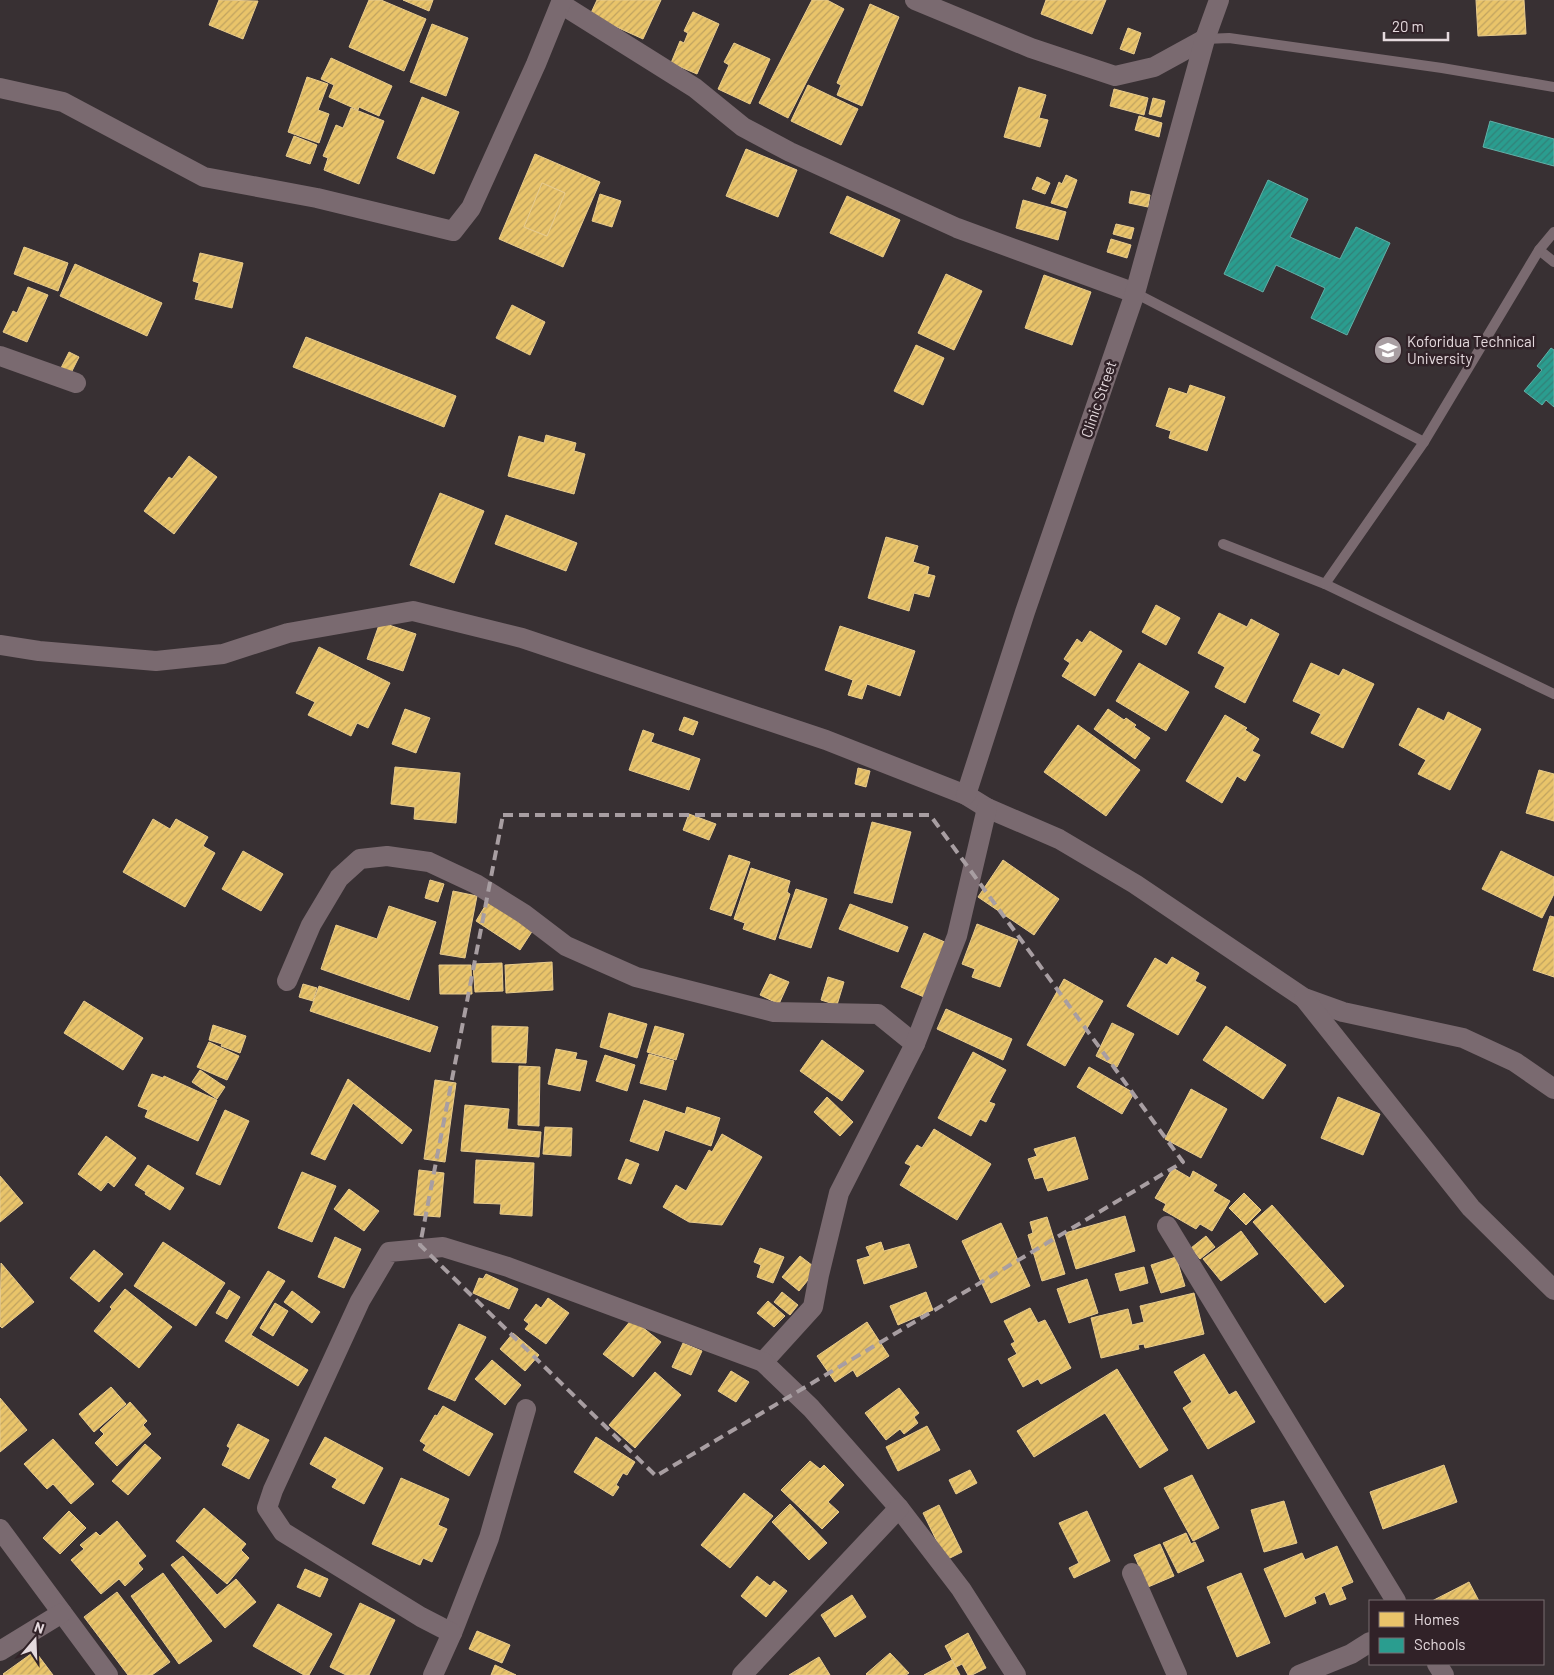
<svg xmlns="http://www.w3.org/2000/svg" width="1554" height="1675" font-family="Barlow,sans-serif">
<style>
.homes{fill:url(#homes-hatch);stroke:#e8cb8d;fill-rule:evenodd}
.schools{fill:url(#schools-hatch);stroke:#62afa7}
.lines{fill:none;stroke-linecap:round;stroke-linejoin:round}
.service{stroke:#7a6a70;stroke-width:10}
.minor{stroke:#7a6a70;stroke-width:20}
.marked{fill:none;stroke:#a89ea2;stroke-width:4;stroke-dasharray:10 6;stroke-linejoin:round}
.labels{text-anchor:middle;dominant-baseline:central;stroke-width:5;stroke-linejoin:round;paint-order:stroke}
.poi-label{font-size:15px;fill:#e5dade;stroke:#312228;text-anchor:start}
.street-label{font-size:15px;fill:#e5dade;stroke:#312228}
</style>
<defs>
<pattern id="homes-hatch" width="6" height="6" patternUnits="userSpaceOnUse" patternTransform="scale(1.25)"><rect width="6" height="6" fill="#e9c46a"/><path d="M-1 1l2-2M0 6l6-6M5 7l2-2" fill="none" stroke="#c0a360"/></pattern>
<pattern id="schools-hatch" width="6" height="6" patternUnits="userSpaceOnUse" patternTransform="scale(1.25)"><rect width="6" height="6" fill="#2a9d8f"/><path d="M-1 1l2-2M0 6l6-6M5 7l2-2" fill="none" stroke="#328178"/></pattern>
</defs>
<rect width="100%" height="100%" fill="#383033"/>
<!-- homes -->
<g class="homes">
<path d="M219 0 258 1 243 39 209 25Z"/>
<path d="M369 0H381L426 19 404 71 349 47Z"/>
<path d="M403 0H433L429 11Z"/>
<path d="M597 0H661L643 39 590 15Z"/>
<path d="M812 0H827L844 9 788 118 759 103Z"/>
<path d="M1046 0H1106L1092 34 1041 14Z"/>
<path d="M1476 0H1524L1526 34 1478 36Z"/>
<path d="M870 4 899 17 862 106 837 95 841 85 837 83Z"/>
<path d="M693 12 719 24 697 74 671 63 680 41 684 43 688 33 684 31Z"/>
<path d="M432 24 468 38 446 96 410 82Z"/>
<path d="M1128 28 1141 33 1134 54 1120 49Z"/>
<path d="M734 43 770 59 750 104 718 89 729 65 724 62Z"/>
<path d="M331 58 392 86 379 116 359 107 358 110 329 97 334 85 321 79Z"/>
<path d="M307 77 328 84 318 110 329 114 319 143 288 132Z"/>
<path d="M808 85 858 109 841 145 791 121Z"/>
<path d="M1019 87 1046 95 1039 118 1048 120 1040 147 1004 137Z"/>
<path d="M1114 89 1148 98 1144 115 1110 106Z"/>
<path d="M422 97 459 112 434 174 397 158Z"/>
<path d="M1153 98 1165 101 1161 117 1149 114Z"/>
<path d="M351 108 384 121 359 184 324 170 328 158 323 156 336 125 343 128Z"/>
<path d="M1139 116 1162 123 1159 137 1135 130Z"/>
<path d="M294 136 317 145 310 164 286 156Z"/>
<path d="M746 149 797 170 778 217 726 196Z"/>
<path d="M535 154 600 182 563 267 499 239ZM542 183 565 193 547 236 524 227Z"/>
<path d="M1066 175 1077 180 1067 208 1051 203 1059 182 1062 184Z"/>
<path d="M1037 177 1050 183 1045 194 1032 189Z"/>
<path d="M542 183 565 193 547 236 524 227Z"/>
<path d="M1131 191 1150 195 1148 207 1129 203Z"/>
<path d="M600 194 621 201 612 227 592 221Z"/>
<path d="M847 196 900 220 883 257 830 233Z"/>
<path d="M1023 200 1066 212 1058 240 1016 228Z"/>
<path d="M1116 224 1134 228 1131 239 1113 234Z"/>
<path d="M1111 239 1131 245 1127 258 1107 252Z"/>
<path d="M24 247 68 263 58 291 14 274Z"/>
<path d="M200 253 243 263 232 308 195 299 199 283 193 281Z"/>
<path d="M75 264 162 303 147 336 60 296Z"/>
<path d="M946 274 982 291 954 350 918 333Z"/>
<path d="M1044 275 1091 292 1072 345 1025 328Z"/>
<path d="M28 287 48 295 27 342 3 332 13 311 17 313Z"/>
<path d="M512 305 545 322 530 355 496 338Z"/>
<path d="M306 337 456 396 444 427 293 367Z"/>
<path d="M916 345 944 358 923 405 894 391Z"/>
<path d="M69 352 79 357 69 377 59 372Z"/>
<path d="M1190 385 1225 397 1207 451 1169 438 1171 431 1156 426 1169 388 1187 394Z"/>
<path d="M546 435 576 443 574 451 585 454 574 494 508 476 519 436 544 443Z"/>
<path d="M189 456 217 477 174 534 144 511 169 477 172 479Z"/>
<path d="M440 493 484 511 454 583 410 565Z"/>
<path d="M506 515 577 543 566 571 495 544Z"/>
<path d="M886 537 918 546 913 562 929 567 927 574 935 576 929 597 914 593 909 611 868 598Z"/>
<path d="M1156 605 1180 618 1166 645 1142 632Z"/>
<path d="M1219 613 1247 627 1251 619 1279 634 1245 703 1215 687 1225 667 1198 653Z"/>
<path d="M380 622 416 634 403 671 367 659Z"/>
<path d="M840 626 915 651 900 696 867 684 862 699 848 695 853 680 825 670Z"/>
<path d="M1090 631 1122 651 1095 696 1062 676 1070 663 1064 659 1077 639 1082 643Z"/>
<path d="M319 647 390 683 368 728 357 723 351 736 308 715 315 702 296 693Z"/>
<path d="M1139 663 1189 692 1166 731 1116 701Z"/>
<path d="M1311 663 1339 676 1343 669 1374 684 1343 748 1311 733 1321 714 1293 701Z"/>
<path d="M1418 708 1444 721 1448 712 1481 729 1450 790 1418 774 1426 760 1399 745Z"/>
<path d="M405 709 430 718 416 753 392 744Z"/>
<path d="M1108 709 1124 720 1126 718 1136 725 1134 727 1150 738 1135 759 1094 729Z"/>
<path d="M1225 715 1247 728 1245 730 1259 739 1252 751 1260 755 1245 781 1237 776 1222 803 1186 781Z"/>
<path d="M684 717 698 722 693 735 679 730Z"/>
<path d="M1078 725 1140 770 1106 816 1044 772Z"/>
<path d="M643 730 654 734 651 742 700 759 689 790 629 770Z"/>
<path d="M395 767 460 773 456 823 414 819 415 807 391 804Z"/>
<path d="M858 768 870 771 866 787 855 784Z"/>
<path d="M1539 770 1554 774V821L1526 813Z"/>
<path d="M689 814 716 824 709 840 683 830Z"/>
<path d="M153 819 170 829 176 819 208 837 203 846 215 853 185 907 123 872Z"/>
<path d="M872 822 911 832 892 903 854 893Z"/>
<path d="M243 851 283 874 261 911 222 889Z"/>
<path d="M1501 851 1554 877V894L1542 918 1482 889Z"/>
<path d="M729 855 750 862 731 916 710 909Z"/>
<path d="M1003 860 1059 899 1034 935 978 897Z"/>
<path d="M751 868 790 881 787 892 790 894 775 940 743 929 745 923 734 919Z"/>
<path d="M430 880 444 884 438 902 425 898Z"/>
<path d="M796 889 827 899 811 948 779 938Z"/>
<path d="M453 891 477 896 465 958 440 954Z"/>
<path d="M488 901 533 930 520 950 476 921Z"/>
<path d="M850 904 908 927 898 952 839 929Z"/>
<path d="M389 906 436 922 409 1000 321 969 336 925 377 939Z"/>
<path d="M1550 916 1554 917V977L1533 970Z"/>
<path d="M977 924 1018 940 1000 987 972 977 975 969 962 964Z"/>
<path d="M924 933 947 943 924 997 901 987Z"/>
<path d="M1172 957 1199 973 1195 981 1206 987 1178 1035 1127 1006 1155 958 1167 965Z"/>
<path d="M552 962 553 990 506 993 505 965Z"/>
<path d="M502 963 503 991 475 992 473 964Z"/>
<path d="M439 965H471L472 994H440Z"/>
<path d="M770 974 789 982 779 1004 760 995Z"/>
<path d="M828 977 844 982 837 1005 821 1000Z"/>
<path d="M1064 979 1103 1001 1065 1066 1027 1045Z"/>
<path d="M303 984 317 988 313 1001 299 997Z"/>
<path d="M319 986 438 1027 430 1052 310 1011Z"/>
<path d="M84 1001 143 1038 123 1070 64 1033Z"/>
<path d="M946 1009 1012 1039 1003 1060 937 1029Z"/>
<path d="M609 1013 647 1024 637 1058 600 1047Z"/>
<path d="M1112 1023 1134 1034 1117 1067 1096 1056Z"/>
<path d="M213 1025 246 1036 240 1053 221 1046 222 1044 209 1040Z"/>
<path d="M492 1026 528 1027 526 1063 492 1062Z"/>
<path d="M655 1026 684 1034 676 1060 647 1052Z"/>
<path d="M1226 1026 1286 1065 1263 1099 1203 1060Z"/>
<path d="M822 1040 864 1071 842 1101 800 1071Z"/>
<path d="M209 1042 239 1056 227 1080 197 1067Z"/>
<path d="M556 1049 577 1053 575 1059 587 1061 580 1091 548 1084Z"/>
<path d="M973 1052 1006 1070 989 1102 995 1104 986 1122 980 1119 971 1136 938 1118Z"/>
<path d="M649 1054 674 1061 666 1090 640 1083Z"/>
<path d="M605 1055 635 1065 627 1091 596 1081Z"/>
<path d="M519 1066 540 1067 539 1126 518 1125Z"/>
<path d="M1089 1067 1134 1093 1122 1114 1077 1087Z"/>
<path d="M200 1070 225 1087 217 1099 192 1082Z"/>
<path d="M152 1074 163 1078 164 1076 217 1100 198 1141 145 1117 148 1110 138 1106Z"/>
<path d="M348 1079 412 1130 402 1144 353 1103 325 1160 311 1154Z"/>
<path d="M435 1080 456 1083 445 1162 424 1159Z"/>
<path d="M1191 1089 1227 1109 1201 1158 1165 1139Z"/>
<path d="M827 1097 853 1122 840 1136 814 1112Z"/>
<path d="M1338 1097 1380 1114 1363 1155 1321 1138Z"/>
<path d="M644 1100 685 1114 687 1107 720 1118 711 1146 665 1130 658 1151 630 1141Z"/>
<path d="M465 1105 509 1109 507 1129 541 1132 539 1157 461 1151Z"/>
<path d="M225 1110 249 1121 220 1185 196 1174Z"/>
<path d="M545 1127 572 1128 571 1156 543 1154Z"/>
<path d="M934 1129 991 1164 957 1220 900 1185 911 1166 905 1163 917 1145 922 1148Z"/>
<path d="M722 1134 762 1157 722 1225 689 1222 663 1207 676 1185 686 1191 709 1150 712 1152Z"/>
<path d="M106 1136 136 1158 114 1187 108 1182 101 1191 78 1174Z"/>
<path d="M1075 1137 1088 1179 1048 1191 1043 1177 1035 1179 1028 1159 1037 1156 1034 1149Z"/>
<path d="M626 1159 639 1164 631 1184 618 1179Z"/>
<path d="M476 1160 534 1163 532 1216 500 1214 501 1204 474 1203Z"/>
<path d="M148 1165 184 1188 170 1210 145 1194 146 1192 135 1185Z"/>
<path d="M1173 1168 1190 1178 1193 1171 1217 1185 1213 1191 1230 1201 1212 1231 1200 1224 1196 1229 1163 1210 1166 1204 1155 1198Z"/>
<path d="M419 1170 444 1173 440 1217 414 1215Z"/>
<path d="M302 1172 336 1186 312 1242 278 1228Z"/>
<path d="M0 1176 23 1203 0 1222Z"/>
<path d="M349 1189 379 1211 364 1231 334 1209Z"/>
<path d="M1244 1193 1261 1210 1246 1225 1229 1208Z"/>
<path d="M1272 1205 1344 1286 1325 1303 1253 1222Z"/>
<path d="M1125 1216 1135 1251 1076 1269 1065 1233Z"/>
<path d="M1047 1217 1065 1274 1042 1281 1028 1235 1033 1233 1030 1222Z"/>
<path d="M1001 1223 1030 1286 991 1303 962 1241Z"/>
<path d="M1241 1231 1258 1254 1221 1281 1203 1259Z"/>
<path d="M1206 1236 1215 1247 1200 1259 1191 1248Z"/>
<path d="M335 1237 361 1249 344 1288 318 1277Z"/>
<path d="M163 1242 225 1283 196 1326 134 1286Z"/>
<path d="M881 1242 884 1251 909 1244 917 1267 864 1284 857 1260 870 1256 866 1247Z"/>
<path d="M760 1248 784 1257 773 1283 757 1277 761 1265 754 1262Z"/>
<path d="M94 1250 123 1274 99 1302 70 1278Z"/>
<path d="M800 1256 817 1269 799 1291 782 1277Z"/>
<path d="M1176 1257 1185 1286 1161 1293 1151 1265Z"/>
<path d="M1 1263 34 1302 2 1328 0 1326Z"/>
<path d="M1144 1267 1148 1283 1120 1291 1115 1274Z"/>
<path d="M268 1271 285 1281 251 1335 308 1370 298 1386 225 1341Z"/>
<path d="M486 1274 518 1289 509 1309 473 1293 479 1278 483 1279Z"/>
<path d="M1087 1279 1098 1313 1069 1323 1057 1289Z"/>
<path d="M125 1289 172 1327 139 1368 94 1331 112 1309 110 1307Z"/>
<path d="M229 1290 240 1297 227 1319 216 1313Z"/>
<path d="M292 1291 320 1312 312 1323 284 1302Z"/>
<path d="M782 1292 798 1305 790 1315 774 1302Z"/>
<path d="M926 1292 933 1310 898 1325 890 1306Z"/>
<path d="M1194 1293 1204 1334 1145 1348 1144 1344 1138 1345 1139 1349 1101 1358 1091 1318 1128 1309 1132 1325 1144 1322 1140 1306Z"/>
<path d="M548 1298 569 1313 546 1344 525 1329 529 1324 524 1320 536 1304 541 1308Z"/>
<path d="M768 1301 785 1316 774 1327 757 1313Z"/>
<path d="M275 1303 288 1311 273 1336 260 1328Z"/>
<path d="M1030 1308 1038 1323 1045 1320 1071 1368 1041 1384 1038 1379 1023 1387 1008 1359 1017 1354 1011 1344 1015 1342 1004 1321Z"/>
<path d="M632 1319 661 1342 633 1377 603 1354Z"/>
<path d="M867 1322 889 1356 857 1377 853 1370 835 1382 817 1356Z"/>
<path d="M459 1324 486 1337 455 1401 428 1389Z"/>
<path d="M513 1333 539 1355 525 1371 500 1349Z"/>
<path d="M683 1343 702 1351 691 1375 672 1367Z"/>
<path d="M1204 1354 1229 1395 1236 1391 1255 1422 1208 1449 1183 1408 1192 1402 1174 1372Z"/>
<path d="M492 1360 521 1385 505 1405 475 1379Z"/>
<path d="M1117 1369 1168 1450 1140 1468 1105 1413 1034 1457 1017 1431Z"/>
<path d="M731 1371 749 1382 736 1402 718 1391Z"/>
<path d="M655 1372 681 1395 635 1448 609 1425Z"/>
<path d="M111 1387 126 1404 94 1432 79 1414Z"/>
<path d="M899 1388 919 1413 914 1417 918 1423 904 1434 900 1429 886 1440 865 1413Z"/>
<path d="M0 1398 27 1430 0 1452Z"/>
<path d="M130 1402 147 1421 143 1425 151 1434 117 1466 95 1443 104 1434 100 1430Z"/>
<path d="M443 1406 493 1434 469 1476 423 1450 426 1445 420 1441 435 1415 437 1416Z"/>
<path d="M238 1424 269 1440 249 1479 222 1465 230 1448 227 1446Z"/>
<path d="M927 1426 940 1450 898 1471 886 1447Z"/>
<path d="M325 1437 383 1468 364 1504 332 1487 337 1479 310 1464Z"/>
<path d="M596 1437 635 1462 627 1475 623 1473 616 1485 619 1487 613 1496 574 1472Z"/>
<path d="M53 1439 94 1484 71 1504 53 1484 47 1489 24 1464Z"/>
<path d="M145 1444 161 1458 128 1495 112 1481Z"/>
<path d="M810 1461 820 1469 824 1465 844 1485 828 1502 839 1512 822 1529 781 1490Z"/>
<path d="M1444 1465 1457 1502 1383 1529 1370 1492Z"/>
<path d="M970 1470 977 1483 956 1494 949 1480Z"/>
<path d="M1192 1475 1219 1528 1193 1541 1164 1488Z"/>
<path d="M401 1478 449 1499 438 1525 447 1529 432 1562 423 1558 420 1565 372 1544Z"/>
<path d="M744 1493 773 1516 730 1568 701 1545Z"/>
<path d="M1284 1501 1297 1543 1264 1552 1251 1510Z"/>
<path d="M790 1504 827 1543 809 1560 772 1522Z"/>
<path d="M939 1505 962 1552 946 1560 923 1513Z"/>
<path d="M204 1508 246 1544 241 1550 249 1558 227 1584 176 1541Z"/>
<path d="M69 1511 86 1528 60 1554 43 1538Z"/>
<path d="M1087 1511 1110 1561 1074 1578 1069 1568 1079 1563 1059 1523Z"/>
<path d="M117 1521 146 1556 138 1563 143 1569 125 1586 119 1579 101 1594 71 1560 84 1549 80 1545 96 1532 100 1536Z"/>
<path d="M1186 1533 1191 1544 1195 1542 1204 1561 1178 1573 1163 1543Z"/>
<path d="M1160 1544 1174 1576 1148 1587 1134 1555Z"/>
<path d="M1337 1546 1353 1582 1341 1587 1346 1599 1330 1605 1325 1592 1314 1597 1316 1603 1285 1617 1264 1569 1302 1553 1305 1560Z"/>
<path d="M183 1556 217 1595 236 1579 256 1602 225 1628 171 1565Z"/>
<path d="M305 1569 328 1579 320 1597 297 1587Z"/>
<path d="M163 1573 212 1641 179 1664 131 1596Z"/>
<path d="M1241 1573 1270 1643 1237 1657 1207 1587Z"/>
<path d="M757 1576 770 1586 774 1581 787 1591 766 1617 741 1596Z"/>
<path d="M1469 1582 1479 1601H1432Z"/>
<path d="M117 1592 170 1662 152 1675H128L84 1617Z"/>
<path d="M852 1595 866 1617 835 1637 821 1615Z"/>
<path d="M360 1603 395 1620 369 1675H346L330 1667Z"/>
<path d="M278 1604 332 1634 309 1675H304L253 1646Z"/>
<path d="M477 1631 510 1645 502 1663 469 1649Z"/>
<path d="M968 1633 986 1668 972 1675H968L962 1664 956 1667 945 1646Z"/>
<path d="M35 1651 53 1675H4L3 1674Z"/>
<path d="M890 1653 909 1673 906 1675H867L866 1674Z"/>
<path d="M819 1657 830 1675H789Z"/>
<path d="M952 1660 960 1675H924Z"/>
<path d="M495 1665 516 1675H491Z"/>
</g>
<!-- schools -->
<g class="schools">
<path d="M1490 121 1554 139V166L1483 147Z"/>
<path d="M1268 180 1308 199 1290 237 1340 259 1356 227 1390 243 1347 335 1311 318 1325 288 1276 265 1263 292 1224 274Z"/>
<path d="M1551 348 1554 350V407L1546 400 1542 405 1524 391 1542 370 1537 366Z"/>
</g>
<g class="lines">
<!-- service -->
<g class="service">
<path d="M1205 39 1229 38 1442 68 1554 87"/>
<path d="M1539 250 1554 262"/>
<path d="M1135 293 1424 442 1539 250 1554 232"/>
<path d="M1223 544 1325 584 1554 694"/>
<path d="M1325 584 1424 442"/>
</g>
<!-- minor -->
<g class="minor">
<path d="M915 0 1031 48 1115 76 1154 67 1205 39"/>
<path d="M561 4 695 88 743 127 790 152 957 228 1135 293"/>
<path d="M0 88 63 102 204 177 317 198 453 231 471 208 536 64 562 0"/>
<path d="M0 356 76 383"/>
<path d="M0 645 39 651 156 661 223 654 288 633 413 611 522 638 826 740 966 795 987 808 1059 839 1135 884 1304 998 1343 1012 1463 1038 1515 1062 1554 1089"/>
<path d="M966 795 1025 612 1135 293 1205 39 1219 0"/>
<path d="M287 981 311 925 339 878 360 859 387 856 429 862 476 884 524 914 566 946 636 977 774 1012 878 1014 915 1044 839 1193 819 1275 813 1307 763 1362"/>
<path d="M1304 998 1471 1208 1554 1290"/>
<path d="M915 1044 957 936 987 808"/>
<path d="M1167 1226 1396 1601"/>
<path d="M0 1529 108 1675"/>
<path d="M1132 1573 1177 1675"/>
<path d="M452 1633 489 1538 526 1409"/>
<path d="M0 1651 62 1613"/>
<path d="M1437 1664 1444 1675"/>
<path d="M433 1675 452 1633 421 1617 283 1532 267 1508 273 1490 360 1301 389 1252 443 1247 508 1267 763 1362 811 1408 899 1508 961 1589 1016 1675"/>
<path d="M742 1675 899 1508"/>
<path d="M1299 1675 1351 1654 1370 1642"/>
</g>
</g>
<!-- marked area -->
<path class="marked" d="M503 815H930L1183 1162 656 1476 420 1245Z"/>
<!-- icons -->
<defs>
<symbol id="school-disc" viewBox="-11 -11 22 22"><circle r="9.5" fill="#a89ea2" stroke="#312228"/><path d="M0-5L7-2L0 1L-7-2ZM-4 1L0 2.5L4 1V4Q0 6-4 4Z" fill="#fff"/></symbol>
</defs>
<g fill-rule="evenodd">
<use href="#school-disc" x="1372" y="334" width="32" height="32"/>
</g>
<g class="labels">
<!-- poi labels -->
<g class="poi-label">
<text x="1407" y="341">Koforidua Technical<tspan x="1407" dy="17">University</tspan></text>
</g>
<!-- street labels -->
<g class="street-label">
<text transform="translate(1098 399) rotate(-71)">Clinic Street</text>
</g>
</g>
<!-- legend -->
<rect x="1369" y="1600" width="175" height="65" fill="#312228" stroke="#796c71"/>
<rect x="1379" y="1612" width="25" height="15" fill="#e9c46a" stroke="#796c71"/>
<text x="1414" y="1625" font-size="15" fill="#e5dade">Homes</text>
<rect x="1379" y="1638" width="25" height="15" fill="#2a9d8f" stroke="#796c71"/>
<text x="1414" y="1650" font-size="15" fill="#e5dade">Schools</text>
<!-- north arrow -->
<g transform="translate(35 1640) rotate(19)" stroke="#312228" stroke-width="4" paint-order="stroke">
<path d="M0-4L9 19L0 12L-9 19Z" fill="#e5dade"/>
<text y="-8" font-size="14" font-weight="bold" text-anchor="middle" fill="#e5dade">N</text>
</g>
<!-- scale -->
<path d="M1384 32v8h64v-8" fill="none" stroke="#e5dade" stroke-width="2.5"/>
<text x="1392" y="32" font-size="15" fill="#e5dade" stroke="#312228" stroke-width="4" paint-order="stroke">20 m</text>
</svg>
